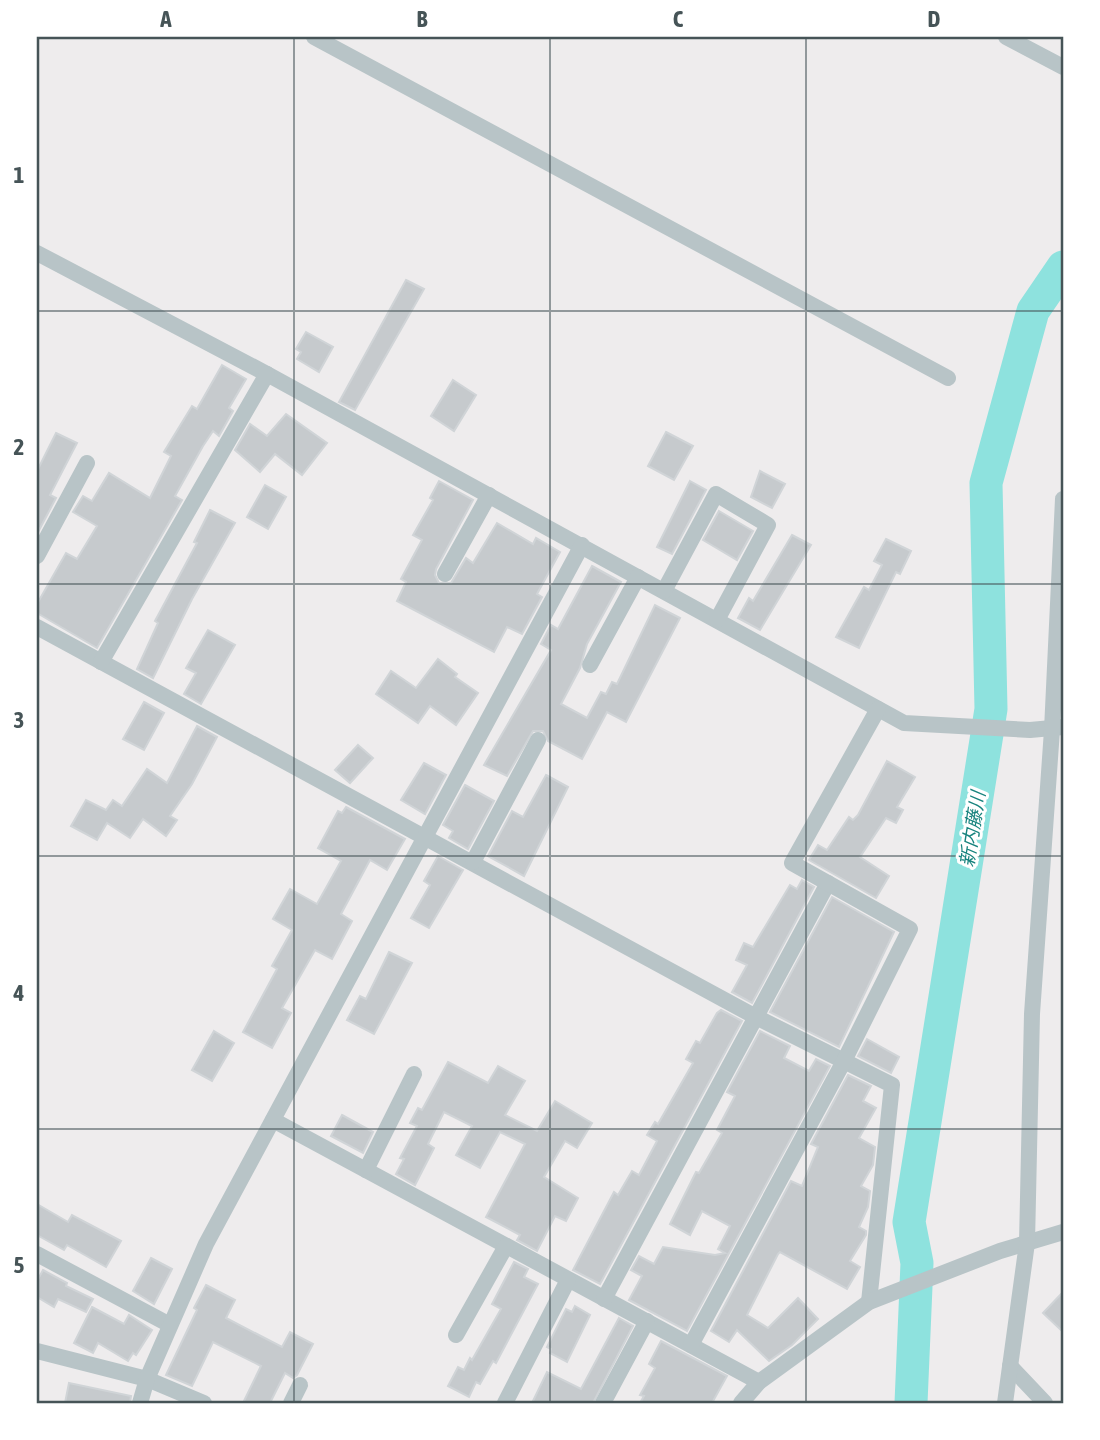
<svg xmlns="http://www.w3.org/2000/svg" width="1100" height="1440" font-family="'Asap Condensed','Noto Sans JP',sans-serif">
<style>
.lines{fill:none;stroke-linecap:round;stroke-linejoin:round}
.river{stroke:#8ee2de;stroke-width:33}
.building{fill:#c6cacd;stroke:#d0d4d7;stroke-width:2}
.minor{stroke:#b8c4c7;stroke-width:16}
.grid{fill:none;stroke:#465457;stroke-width:2;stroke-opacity:0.55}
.labels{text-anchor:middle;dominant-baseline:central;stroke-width:6;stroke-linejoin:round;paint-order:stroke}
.water-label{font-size:19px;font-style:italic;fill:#18837e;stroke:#fff}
.neatline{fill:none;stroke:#465457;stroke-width:2.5}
.grid-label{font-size:23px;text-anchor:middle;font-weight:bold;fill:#465457}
</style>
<rect width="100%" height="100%" fill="#eeeced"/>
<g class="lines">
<!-- river -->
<path class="river" d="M911 1403 917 1263 909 1222 991 709 986 483 1033 311 1063 267"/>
</g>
<!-- building -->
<g class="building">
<path d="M406 280 424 289 355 410 339 402Z"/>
<path d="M306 332 333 347 319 372 297 359 301 352 296 349Z"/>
<path d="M222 365 246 379 229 408 233 411 219 436 213 431 203 446 175 496 182 500 97 648 37 613V604L66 553 77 559 97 526 73 512 83 496 92 501 109 473 150 498 171 456 164 452 192 406 197 409Z"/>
<path d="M453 380 476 395 454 431 431 416Z"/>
<path d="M286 414 327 443 302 475 275 454 260 472 235 450 250 424 267 436Z"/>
<path d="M666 432 693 446 674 480 648 466Z"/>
<path d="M56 433 77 443 50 495 56 498 37 534V471Z"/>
<path d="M760 471 785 484 772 508 751 497Z"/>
<path d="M439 481 473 500 436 569 435 575 439 583H451L466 558 473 563 497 523 533 544 536 538 560 552 537 594 542 597 522 634 507 627 494 652 397 601 406 582 401 579 422 540 413 535 433 500 430 498Z"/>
<path d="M690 481 706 490 672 554 657 547Z"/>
<path d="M265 485 286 497 268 529 247 517Z"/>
<path d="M210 510 235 523 192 599 153 678 137 669 158 623 155 621 197 543 194 542Z"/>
<path d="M719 511 753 531 737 560 703 540Z"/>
<path d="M792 535 811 545 760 630 738 618 749 598 753 601Z"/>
<path d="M886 539 911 551 900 574 896 572 859 648 836 637 864 587 869 590 882 565 874 561Z"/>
<path d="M592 566 621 582 587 644 580 668 561 704 587 718 601 692 606 694 612 682 617 684 655 605 680 618 626 722 607 712 582 759 548 741 543 731H533L507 776 484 765 551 650 541 644 551 625 558 629Z"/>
<path d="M208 630 235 645 201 704 184 694 196 673 186 668Z"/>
<path d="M438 659 457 674 455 677 478 693 456 725 430 706 418 723 376 694 391 671 416 688Z"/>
<path d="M144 702 164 713 144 750 123 739Z"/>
<path d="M197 726 217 737 192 784 170 816 177 820 166 836 143 819 130 838 107 823 97 840 71 826 86 800 106 810 113 800 122 806 147 769 167 783Z"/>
<path d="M358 745 373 758 350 783 335 770Z"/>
<path d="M887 761 915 777 897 807 903 810 896 823 886 818 860 857 889 876 876 898 809 860 818 845 827 850 849 817 853 820 858 815Z"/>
<path d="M424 763 446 775 425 814 401 800Z"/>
<path d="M546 775 568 787 524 876 488 856 512 811 523 817Z"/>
<path d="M465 785 494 801 468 849 449 838 453 831 443 825Z"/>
<path d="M346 807 405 839 387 870 370 860 341 914 352 921 332 959 315 950 282 1008 291 1013 272 1048 243 1032 277 969 272 966 292 930 273 919 290 889 317 904 341 861 318 848 338 811 342 813Z"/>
<path d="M438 856 463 870 429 928 411 918 430 885 424 881Z"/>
<path d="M802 880 814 887 752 1003 732 992 747 965 736 960 744 943 753 947 790 885 797 889Z"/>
<path d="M832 897 894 932 839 1047 770 1012Z"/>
<path d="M389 952 412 963 374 1034 347 1020 360 996 366 999Z"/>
<path d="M721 1010 742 1021 600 1284 573 1270 614 1192 618 1195 632 1171 639 1175 657 1141 647 1135 655 1122 658 1124 693 1063 686 1059 696 1041 700 1043 717 1013Z"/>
<path d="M214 1031 234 1043 212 1081 192 1070Z"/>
<path d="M760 1031 790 1046 784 1058 809 1071 816 1059 830 1066 687 1331 629 1300 642 1276 631 1270 639 1256 654 1264 663 1247 715 1255 725 1253 718 1249 730 1226 702 1211 690 1235 670 1224 696 1172 699 1173 722 1133 717 1130 735 1096 727 1092Z"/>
<path d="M867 1039 899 1057 891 1073 858 1056Z"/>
<path d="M448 1062 488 1083 498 1066 525 1081 505 1115 537 1131 555 1101 592 1123 577 1148 565 1141 544 1177 578 1198 566 1221 555 1216 537 1251 517 1240 520 1235 486 1217 525 1144 500 1132 480 1168 456 1155 472 1126 444 1112 428 1144 434 1148 415 1185 396 1174 404 1159 400 1158 417 1126 410 1123 418 1108 422 1110Z"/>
<path d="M848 1075 871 1086 863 1101 876 1108 859 1138 875 1147 873 1165 861 1186 870 1191 868 1207 859 1227 866 1231V1235L850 1261 860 1267 847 1289 780 1252 778 1254 747 1315 768 1328 798 1298 818 1319 792 1345 769 1361 737 1330 729 1342 711 1331 791 1181 802 1186 818 1147 811 1144Z"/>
<path d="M342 1115 373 1132 363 1153 331 1136Z"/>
<path d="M37 1204 68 1222 72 1215 121 1241 106 1267 67 1245 64 1250 37 1235Z"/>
<path d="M151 1258 172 1269 154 1304 133 1291Z"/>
<path d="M514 1262 528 1269 524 1277 538 1284 496 1363 493 1361 480 1384 476 1382 469 1397 448 1386 458 1367 464 1370 470 1358 472 1360 501 1309 492 1304Z"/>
<path d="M43 1270 67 1283 66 1286 93 1299 86 1312 58 1299 54 1307 37 1297V1281Z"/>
<path d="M206 1285 235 1300 226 1318 282 1347 290 1332 313 1344 297 1375 293 1378 285 1373 270 1403H243L261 1366 213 1342 192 1386 166 1375 197 1310 194 1308Z"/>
<path d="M1063 1292V1332L1043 1313Z"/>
<path d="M575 1306 590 1315 567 1362 550 1353 551 1349 547 1347 566 1309 572 1312Z"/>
<path d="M92 1307 124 1324 129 1315 152 1330 136 1355 133 1353 128 1361 98 1343 93 1353 74 1343Z"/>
<path d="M619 1318 633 1326 593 1403H532L547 1372 581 1389Z"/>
<path d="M661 1341 727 1376 712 1403H640L644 1396 640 1395 655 1368 649 1364Z"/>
<path d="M69 1383 131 1396 130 1403H65Z"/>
</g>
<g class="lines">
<!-- minor -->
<g class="minor">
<path d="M314 37 948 378"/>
<path d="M1006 37 1063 67"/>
<path d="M37 253 267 374 904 723 1030 730 1063 727"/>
<path d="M37 556 87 463"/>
<path d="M445 574 489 495"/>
<path d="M664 591 716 494 768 525 717 620"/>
<path d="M37 627 756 1017 892 1085 869 1302"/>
<path d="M101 662 267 374"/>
<path d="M590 665 638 577"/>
<path d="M473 862 538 740"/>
<path d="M273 1120 759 1382"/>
<path d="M366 1170 414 1074"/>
<path d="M37 1254 170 1325"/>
<path d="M604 1299 828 883"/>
<path d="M456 1335 506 1246"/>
<path d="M691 1345 844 1061 910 929 792 863 878 709"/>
<path d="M37 1351 147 1379 204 1403"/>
<path d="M1010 1366 1045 1403"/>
<path d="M140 1403 147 1379 206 1244 582 545"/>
<path d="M291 1403 300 1385"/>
<path d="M505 1403 568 1280"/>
<path d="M603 1403 647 1321"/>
<path d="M741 1403 759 1382 869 1302 1000 1251 1063 1232"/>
<path d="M1005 1403 1027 1243 1032 1014 1052 730 1063 499"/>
</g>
</g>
<!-- grid -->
<path class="grid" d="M294 37V1403M550 37V1403M806 37V1403M37 311H1063M37 584H1063M37 856H1063M37 1129H1063"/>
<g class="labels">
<!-- water labels -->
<g class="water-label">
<text transform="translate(972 829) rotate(-81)">新内藤川</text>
</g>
</g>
<!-- border -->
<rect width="1100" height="1440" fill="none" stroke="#ffffff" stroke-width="77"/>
<rect x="38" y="38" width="1024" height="1364" class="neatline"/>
<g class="grid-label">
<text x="166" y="27">A</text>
<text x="422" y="27">B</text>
<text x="678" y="27">C</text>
<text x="934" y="27">D</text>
<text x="19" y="183">1</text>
<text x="19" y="455">2</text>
<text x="19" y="728">3</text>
<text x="19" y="1001">4</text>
<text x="19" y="1273">5</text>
</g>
</svg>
